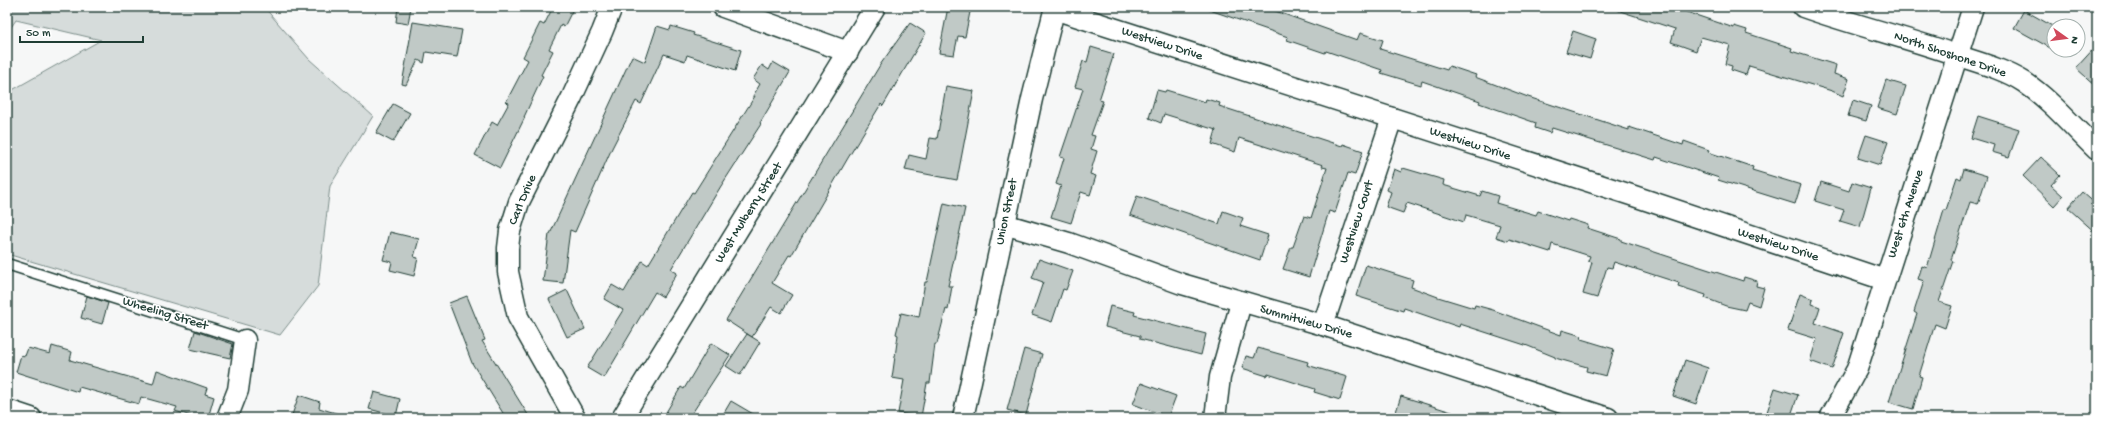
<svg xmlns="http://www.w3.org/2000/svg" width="2104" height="425" font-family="'Gochi Hand',sans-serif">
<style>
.green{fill:#d6dcdb;stroke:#7a8c88}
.building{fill:#c0c9c6;stroke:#1f3d34}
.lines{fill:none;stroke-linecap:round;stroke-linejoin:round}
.lane-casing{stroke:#1f3d34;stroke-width:13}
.street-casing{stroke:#1f3d34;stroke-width:23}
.lane{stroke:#fff;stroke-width:10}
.street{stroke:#fff;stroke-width:20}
.labels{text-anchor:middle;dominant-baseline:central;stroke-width:3.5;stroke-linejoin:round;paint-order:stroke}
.street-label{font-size:13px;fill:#1f3d34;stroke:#fff}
</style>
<rect width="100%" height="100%" fill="#f6f7f7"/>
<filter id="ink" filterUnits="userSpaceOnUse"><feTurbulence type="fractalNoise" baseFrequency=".025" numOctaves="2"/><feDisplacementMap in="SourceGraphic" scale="8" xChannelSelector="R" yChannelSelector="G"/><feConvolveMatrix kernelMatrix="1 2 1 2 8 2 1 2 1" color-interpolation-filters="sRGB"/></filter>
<g filter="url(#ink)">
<!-- green -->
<path class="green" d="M7 7H264L309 59 373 116 330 186 318 286 280 335 7 254V93L101 40 16 20 7 33Z"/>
<!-- building -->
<g class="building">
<path d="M398 7H411L408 24 396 22Z"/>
<path d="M553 7H574L564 27 561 25 549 49 553 51 541 75 543 76 524 117H525L500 168 475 155 492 122 497 125 509 103 506 102 528 60 523 57 540 23 544 25Z"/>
<path d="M948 7H971L965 37 958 36 954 55 939 53Z"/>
<path d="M1207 7H1264L1357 40 1360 33 1383 40 1380 49 1447 70 1449 66 1476 75 1475 77 1528 97 1629 130V127L1683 145 1684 141 1709 150 1708 152 1753 167 1752 170 1801 185 1795 204 1718 180 1719 178 1656 157 1655 160 1552 128 1550 133 1535 128 1536 123 1479 103 1480 101 1422 81 1421 85 1381 73 1382 70 1326 51 1325 53 1287 40 1288 37 1207 9Z"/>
<path d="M1617 7H1672L1734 28V26L1747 30 1746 33 1792 48 1791 51 1836 65 1834 74 1849 79 1843 96 1832 91 1749 66 1746 75 1731 70 1732 66 1725 64 1730 45 1701 37 1696 51 1671 42 1675 29 1617 10Z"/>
<path d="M2024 10 2054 27V50L2014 28Z"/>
<path d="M413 22 462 30 457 57 426 52 424 63 418 60 406 85 402 84Z"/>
<path d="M910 23 926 33 883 106 881 104 848 158 791 256 789 255 772 283 792 295 781 313 771 307 752 337 726 320 880 65Z"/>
<path d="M657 26 670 30 671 26 694 33 693 35 741 50 735 71 687 55 685 61 664 54 641 104 636 101 612 148 575 232 570 230 563 283 543 281 549 234H550L632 56 645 62Z"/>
<path d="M1573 31 1596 39 1590 59 1566 52Z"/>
<path d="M2097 45V87L2076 68Z"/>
<path d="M1091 47 1114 54 1099 100 1103 101 1091 135 1095 136 1091 149 1097 151 1090 174 1096 176 1090 195 1081 192 1071 223 1051 217 1061 186 1056 184 1064 158 1060 157 1083 89 1075 87 1083 61 1087 62Z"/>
<path d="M773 62 790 72 760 123 761 124 721 186 671 269 677 273 663 297 655 292 604 378 587 368 623 310 604 299 612 285 624 292 642 261 648 265 692 192 694 193 755 96H753L760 84 753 79 762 65 769 70Z"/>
<path d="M1886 80 1906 86 1897 114 1877 108Z"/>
<path d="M946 86 974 91 957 180 905 170 909 155 926 159 930 138 937 139Z"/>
<path d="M1157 90 1165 92 1166 90 1205 102 1206 99 1220 103 1219 106 1342 146 1343 144 1363 151 1355 175 1348 173 1335 213 1329 211 1309 277 1283 269 1291 247H1293L1304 216 1311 218 1327 168 1322 167 1323 165 1239 138 1235 152 1212 144 1216 130 1164 114 1161 123 1149 118Z"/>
<path d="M1853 100 1871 106 1866 121 1848 116Z"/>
<path d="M393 104 410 113 393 142 376 133Z"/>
<path d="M1978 116 2019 129 2009 157 1992 152 1994 145 1971 138Z"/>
<path d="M1866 135 1888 142 1880 165 1858 158Z"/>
<path d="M2041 157 2060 175 2051 185 2063 196 2054 206 2023 176Z"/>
<path d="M1403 168 1444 180 1443 185 1480 196 1482 191 1498 196 1496 203 1536 215 1538 211 1568 221 1569 219 1588 225 1587 228 1621 239V241L1743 281 1744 277 1757 281 1756 286 1764 288 1759 306 1748 302 1745 310 1726 306 1705 298 1706 295 1678 286 1679 283 1614 262 1612 268 1607 267 1597 298 1583 294 1592 262 1588 261 1590 256 1552 244 1550 252 1509 239 1508 241 1496 237 1500 225 1466 215 1464 222 1407 203 1403 213 1386 207 1391 192 1387 190 1394 169 1401 172Z"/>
<path d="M1964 169 1987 176 1978 204 1970 202 1951 260 1953 261 1939 302 1952 306 1945 328 1935 324 1919 376 1922 377 1913 409 1889 402 1917 314 1914 312 1924 281 1918 279 1922 266 1927 268 1944 210H1946L1957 177 1961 179Z"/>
<path d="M1821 182 1849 191 1852 182 1871 188 1860 227 1840 221 1844 210 1815 201Z"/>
<path d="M2082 192 2097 205V234L2068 208Z"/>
<path d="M1137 196 1219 224 1223 211 1243 218 1240 226 1268 235 1260 260 1130 215Z"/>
<path d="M944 203 965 208 948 286H952L948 310 946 309 937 344H935L930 383H927L921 417 898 413 904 380 892 378 898 335 896 334 901 313 919 317 925 282H927Z"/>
<path d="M390 232 419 239 414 257 418 258 414 276 390 270 392 262 383 260Z"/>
<path d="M1039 259 1073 271 1066 290 1063 289 1052 322 1032 315 1043 282 1032 278Z"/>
<path d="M1366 265 1413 280 1411 287 1438 297 1474 308 1475 305 1493 310 1561 335 1562 330 1582 336 1581 339 1614 349 1606 376 1586 371 1587 367 1555 358V357L1528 346 1460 324 1459 327 1404 308 1403 311 1356 296Z"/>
<path d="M567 290 585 329 567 337 549 299Z"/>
<path d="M1800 294 1813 299 1812 304 1820 307 1815 323 1844 333 1832 369 1810 361 1817 339 1788 330Z"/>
<path d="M87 296 108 303 102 324 81 318Z"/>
<path d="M467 296 485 340 482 341 530 418H506L472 363 449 303Z"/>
<path d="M1110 306 1135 312 1134 315 1206 334 1201 355 1140 339V336L1105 327Z"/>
<path d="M195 331 233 344 230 358 190 349Z"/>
<path d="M747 334 760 342 740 375 726 366Z"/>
<path d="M711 343 730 355 689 418H672L665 414 681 387 684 389Z"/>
<path d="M52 346 72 352 70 360 153 384 157 370 207 388 205 394 214 397 208 418H191V416L175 411 177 407 141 397 139 404 79 387 78 392 16 372 21 355 25 356 28 348 50 354Z"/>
<path d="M1258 348 1308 362 1307 365 1347 377 1340 400 1314 392 1315 389 1268 374 1267 376 1242 368 1246 356 1254 358Z"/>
<path d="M1024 349 1042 354 1026 415 1007 410Z"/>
<path d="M1685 360 1708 368 1696 404 1673 396Z"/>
<path d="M1141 383 1176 396 1168 417 1133 404Z"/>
<path d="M1775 388 1798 395 1790 418H1765Z"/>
<path d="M374 392 400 399 396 416 369 409Z"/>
<path d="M299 395 320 402 319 408 342 415V418H301L292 415Z"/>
<path d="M1401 396 1461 415V418H1394Z"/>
<path d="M731 401 760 418H721Z"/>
</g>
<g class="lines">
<defs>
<path id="lane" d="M7 264 245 340"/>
<g id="street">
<path d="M723 7 848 52"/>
<path d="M1803 7C1857 26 1912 39 1965 58 1984 64 2007 71 2024 82 2052 101 2073 127 2097 150"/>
<path d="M1054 9 1631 195 1885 280"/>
<path d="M1004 224 1069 243 1182 284 1323 325 1608 418"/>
<path d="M1323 325 1392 118"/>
<path d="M7 410 31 418"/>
<path d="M227 418 238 390 245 340"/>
<path d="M575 418 518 317 508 272V248L510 231 519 202 572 97 602 32 612 7"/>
<path d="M622 418 875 7"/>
<path d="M963 418 1032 99 1055 7"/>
<path d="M1215 418 1220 377 1241 303"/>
<path d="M1830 418 1857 369 1973 7"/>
</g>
</defs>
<!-- lane casing -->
<use href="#lane" class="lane-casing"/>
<!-- street casing -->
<use href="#street" class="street-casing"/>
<!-- lane -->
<use href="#lane" class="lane"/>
<!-- street -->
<use href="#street" class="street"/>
</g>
</g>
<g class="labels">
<!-- street labels -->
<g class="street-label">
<text transform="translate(1162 44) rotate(18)">Westview Drive</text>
<text transform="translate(1950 55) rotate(19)">North Shoshone Drive</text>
<text transform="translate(1470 144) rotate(18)">Westview Drive</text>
<text transform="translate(523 200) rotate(-67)">Carl Drive</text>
<text transform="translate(1007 212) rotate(-78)">Union Street</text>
<text transform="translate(749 213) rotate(-58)">West Mulberry Street</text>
<text transform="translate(1906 214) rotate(-72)">West 6th Avenue</text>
<text transform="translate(1357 222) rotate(-72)">Westview Court</text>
<text transform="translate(1778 245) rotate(18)">Westview Drive</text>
<text transform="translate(165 314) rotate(17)">Wheeling Street</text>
<text transform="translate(1306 322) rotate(16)">Summitview Drive</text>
</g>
</g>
<!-- margin -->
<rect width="2104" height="425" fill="none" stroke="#fff" stroke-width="24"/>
<rect x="12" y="12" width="2080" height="401" fill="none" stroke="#1f3d34" stroke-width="1.5" filter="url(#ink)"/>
<!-- north arrow -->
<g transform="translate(2066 38) rotate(104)"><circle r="19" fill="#ffffff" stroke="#a5b1ae"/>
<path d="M0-3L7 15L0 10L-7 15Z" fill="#d1495b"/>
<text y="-6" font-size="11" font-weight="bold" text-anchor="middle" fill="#1f3d34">N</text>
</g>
<!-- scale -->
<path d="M20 36v6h123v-6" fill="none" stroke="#1f3d34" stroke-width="2"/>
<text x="26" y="36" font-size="12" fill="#1f3d34" stroke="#ffffff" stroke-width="3" paint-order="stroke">50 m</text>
</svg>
